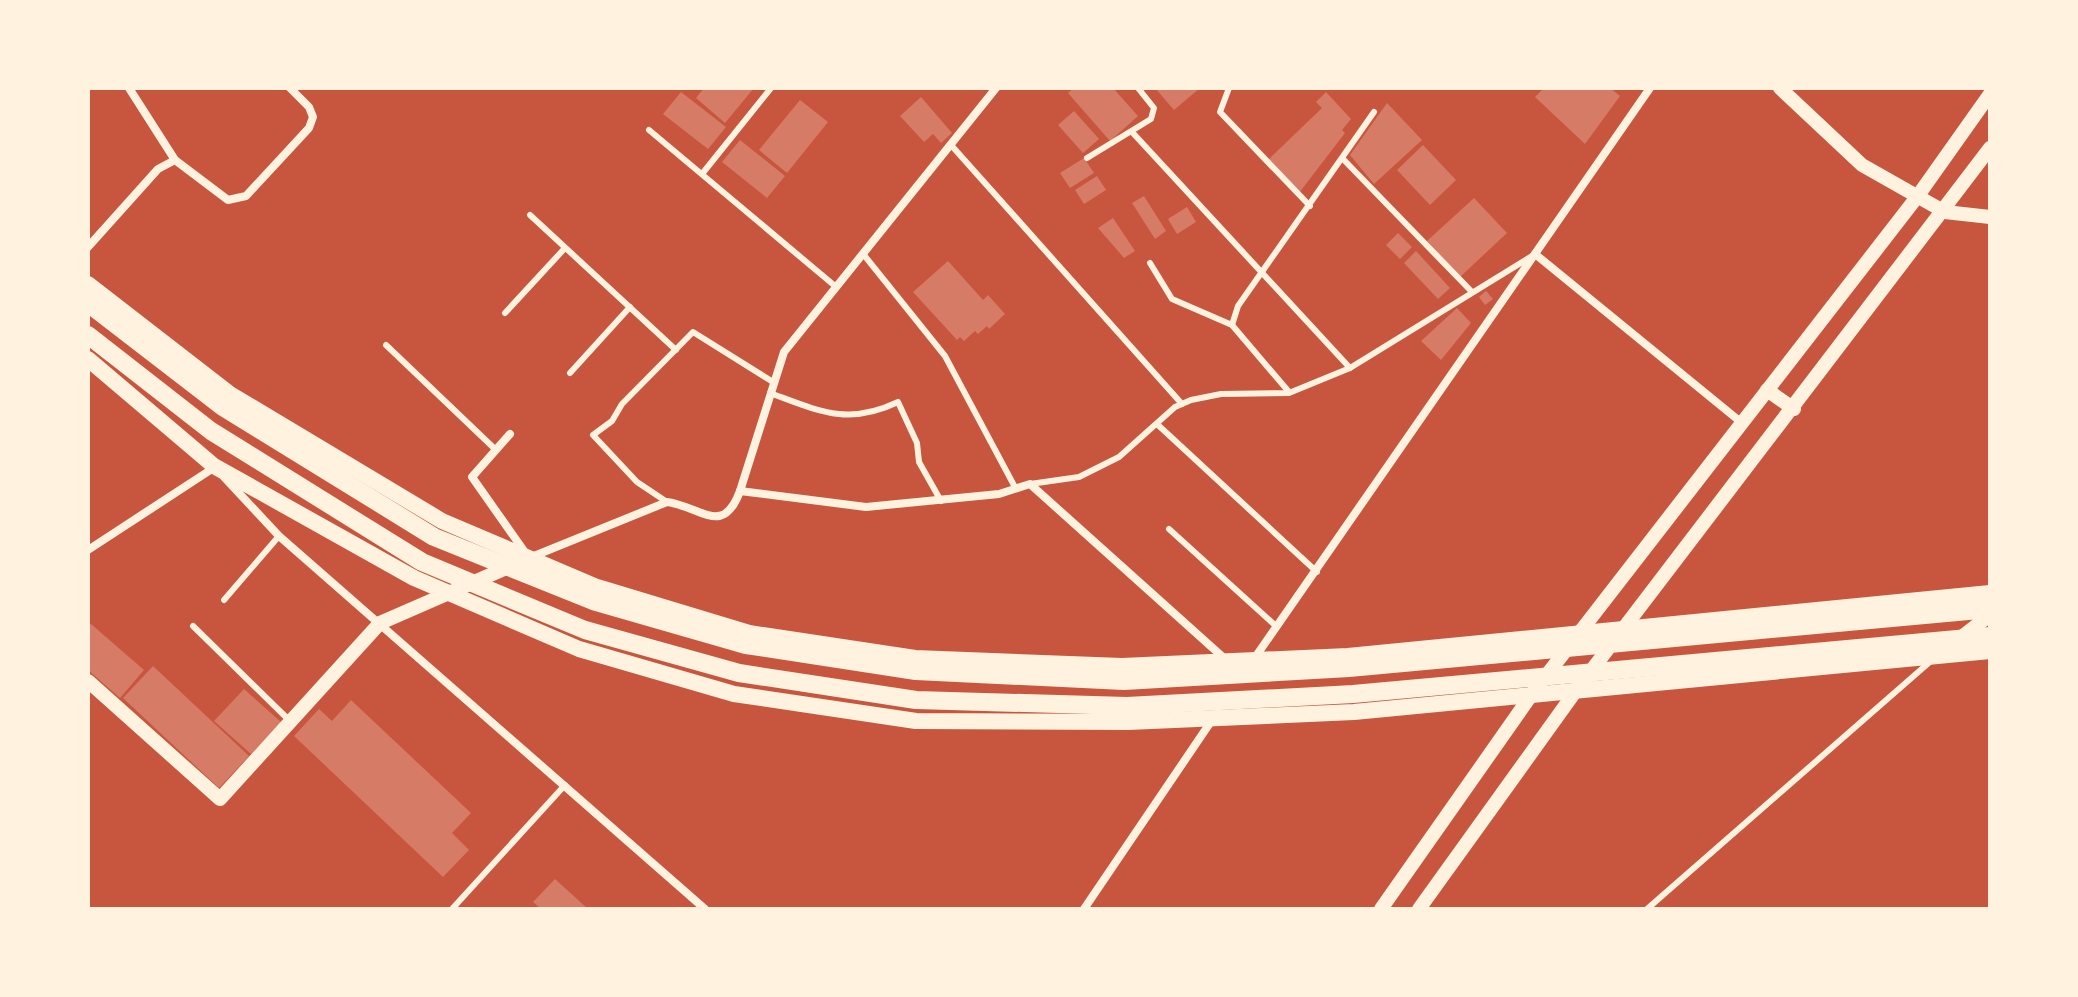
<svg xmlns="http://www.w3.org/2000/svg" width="2078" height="997" font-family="'Source Serif 4',serif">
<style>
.building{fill:#d67c66}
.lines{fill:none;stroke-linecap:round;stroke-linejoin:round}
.service{stroke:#fff3e0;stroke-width:6}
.minor{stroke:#fff3e0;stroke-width:8}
.tertiary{stroke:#fff3e0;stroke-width:14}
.secondary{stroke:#fff3e0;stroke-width:16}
.trunk{stroke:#fff3e0;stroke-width:18}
</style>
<rect width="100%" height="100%" fill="#c8553d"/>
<!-- building -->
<g class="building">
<path d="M704 88H754L725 123 696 98Z"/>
<path d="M1074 88H1113L1138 116 1110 141 1068 93Z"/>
<path d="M1155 88H1200L1174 110Z"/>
<path d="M1544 88H1610L1620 96 1585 144 1535 97Z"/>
<path d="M681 92 726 127 708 149 663 114Z"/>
<path d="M1326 92 1351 119 1342 130 1345 133 1299 193 1268 160 1322 108 1316 102Z"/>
<path d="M921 97 952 133 941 143 933 134 924 142 900 116Z"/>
<path d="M800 100 828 122 787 173 759 150Z"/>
<path d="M1387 103 1422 140 1374 184 1350 155Z"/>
<path d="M1074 111 1099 139 1083 153 1058 125Z"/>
<path d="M740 140 785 176 767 198 722 162Z"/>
<path d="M1423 145 1456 180 1430 205 1397 170Z"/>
<path d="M1084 158 1094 173 1070 188 1060 173Z"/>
<path d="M1097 176 1106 190 1084 204 1075 190Z"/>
<path d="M1144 196 1166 231 1155 239 1132 203Z"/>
<path d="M1474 198 1507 233 1460 277 1427 241Z"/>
<path d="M1187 207 1196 222 1177 234 1168 219Z"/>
<path d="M1113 218 1135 251 1124 258 1098 228Z"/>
<path d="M1398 233 1412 247 1400 259 1386 245Z"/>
<path d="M1416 251 1450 288 1438 299 1404 263Z"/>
<path d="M948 261 983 300 988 295 1005 314 989 329 987 326 978 334 975 331 964 341 960 337 957 340 913 292Z"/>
<path d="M1486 291 1493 299 1485 305 1479 297Z"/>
<path d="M1457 308 1471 323 1441 360 1421 341Z"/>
<path d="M91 624 144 670 120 698 88 670V627Z"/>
<path d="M153 666 249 756 219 788 123 698Z"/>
<path d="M244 689 281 722 251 754 214 721Z"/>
<path d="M351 700 471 813 452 833 469 850 443 877 294 736 319 709 332 721Z"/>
<path d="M555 879 588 909H541L533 902Z"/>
</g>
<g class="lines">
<!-- service -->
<g class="service">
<path d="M1229 88 1220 112 1310 206"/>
<path d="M649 130 835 286"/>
<path d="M1132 132 1350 368"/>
<path d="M951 145 1182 404"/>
<path d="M1087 158 1151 119 1154 108 1138 88"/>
<path d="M1343 159 1472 292"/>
<path d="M702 174 771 88"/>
<path d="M530 215 676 350"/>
<path d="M864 255 945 356 1016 489"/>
<path d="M1150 263 1172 299 1232 325 1238 306 1374 112"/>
<path d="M505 313 565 248"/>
<path d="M1232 325 1289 392"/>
<path d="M386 345 496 450"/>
<path d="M570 373 630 307"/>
<path d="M770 393C819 411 848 426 898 402L917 443 919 462 941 501"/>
<path d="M1158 425 1317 572"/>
<path d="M1030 484 1079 477 1119 457 1175 407 1191 400 1221 394 1289 393 1350 368 1532 256"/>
<path d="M667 502 637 482 593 435 612 421 622 404 693 332 773 382"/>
<path d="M1169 529 1277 627"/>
<path d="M224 600 279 536"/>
<path d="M193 626 291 722"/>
<path d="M452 909 565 785"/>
<path d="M1647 909 1932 660"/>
</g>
<!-- minor -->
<g class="minor">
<path d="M129 88 175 160"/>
<path d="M88 247 158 169 175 160 228 200 246 196 309 128 313 117 309 107 290 88"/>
<path d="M1535 254 1742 423"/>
<path d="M510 434 472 477 529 558 667 502C702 507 723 537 740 491L784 352 996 88"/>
<path d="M224 477 279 536 705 909"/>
<path d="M740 491 866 507 999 494 1030 484 1225 659"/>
<path d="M88 550 215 467"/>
<path d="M1254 659 1650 88"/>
<path d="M1084 909 1212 720"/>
</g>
<!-- tertiary -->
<g class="tertiary">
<path d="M1780 88 1862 165 1945 212 1990 217"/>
<path d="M1767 390 1794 409"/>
<path d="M1959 639 1990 615"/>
<path d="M88 681 220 799 380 623 513 565"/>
<path d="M1381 909 1532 694 1917 197 1990 94"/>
<path d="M1419 909 1575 692 1990 148"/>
</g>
<!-- secondary -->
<g class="secondary">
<path d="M88 284 230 394 442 521 597 587 749 633 915 658 1122 666 1348 656 1990 593"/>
<path d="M88 359 214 466 414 578 579 649 734 694 916 721 1128 722 1354 712 1990 651"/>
</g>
<!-- trunk -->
<g class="trunk">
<path d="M88 303 223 407 434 537 593 601 746 645 916 671 1124 681 1349 668 1990 609"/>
<path d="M88 335 211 431 422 562 585 630 739 673 916 700 1127 706 1353 694 1990 636"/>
</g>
</g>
<!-- border -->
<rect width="2078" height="997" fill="none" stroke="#fff3e0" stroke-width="180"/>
</svg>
